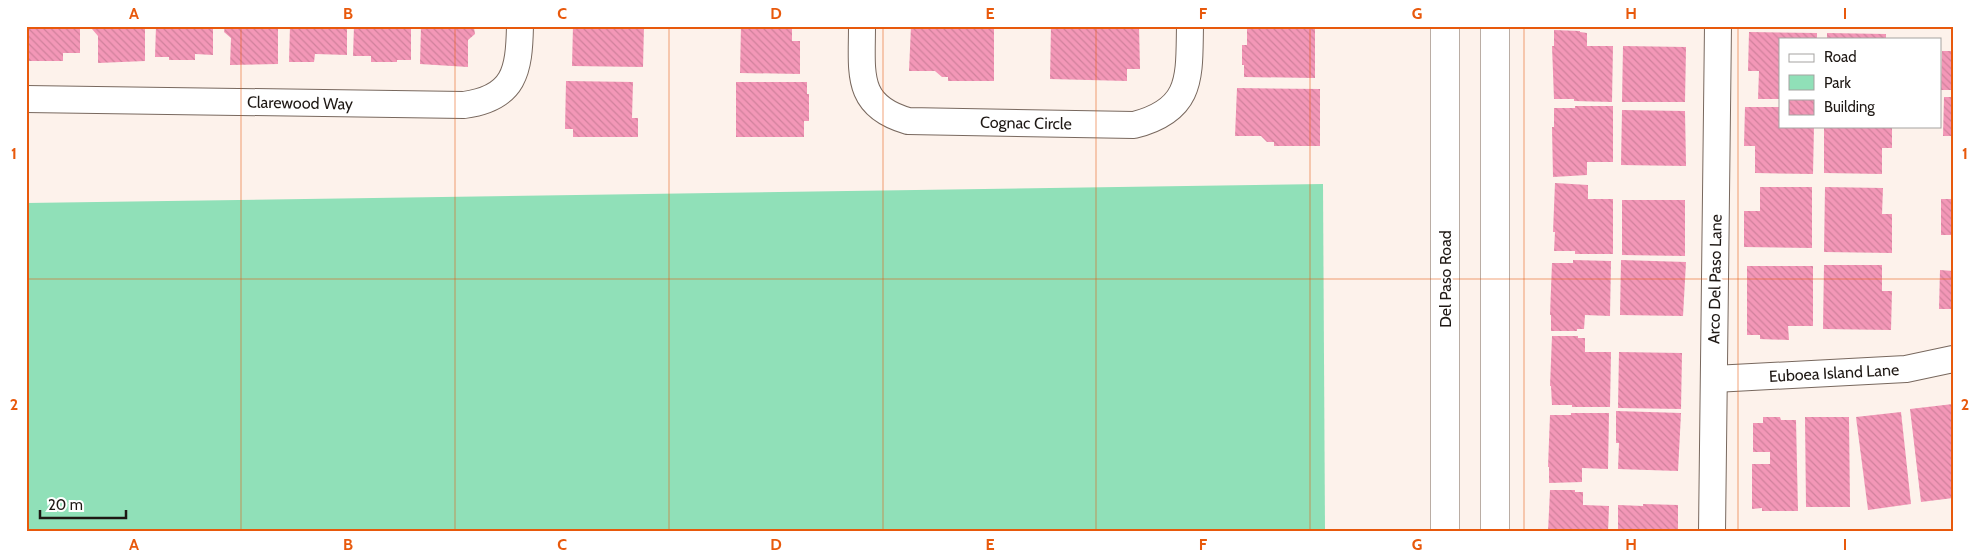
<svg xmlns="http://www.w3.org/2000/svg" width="1979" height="558" font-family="Cabin,sans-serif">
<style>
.green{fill:#90e0b8}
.building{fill:url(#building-back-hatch)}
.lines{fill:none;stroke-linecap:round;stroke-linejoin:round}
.minor-casing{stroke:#78685e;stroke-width:28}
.tertiary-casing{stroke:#78685e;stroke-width:29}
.minor{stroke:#fff;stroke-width:26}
.tertiary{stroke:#fff;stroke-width:28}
.grid{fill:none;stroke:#e8590c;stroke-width:1;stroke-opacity:0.55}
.labels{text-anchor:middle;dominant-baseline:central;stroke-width:4;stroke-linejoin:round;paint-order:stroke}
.street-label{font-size:16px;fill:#1e1814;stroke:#fff}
.neatline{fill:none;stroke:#e8590c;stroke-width:2}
.grid-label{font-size:16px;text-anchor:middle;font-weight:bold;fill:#e8590c}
</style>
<defs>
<pattern id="building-back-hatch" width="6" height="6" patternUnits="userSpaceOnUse" patternTransform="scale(1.25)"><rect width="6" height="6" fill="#f397b7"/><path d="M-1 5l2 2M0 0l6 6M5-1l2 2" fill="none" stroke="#d0819c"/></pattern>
</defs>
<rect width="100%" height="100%" fill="#fdf2eb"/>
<!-- green -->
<path class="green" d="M1323 184 1325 532H26V203Z"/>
<!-- building -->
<g class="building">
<path d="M26 26H80V53H63V61H26Z"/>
<path d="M92 26H145V61L98 63V36L92 29Z"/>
<path d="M156 26H213V55L195 54V60H169V57H155Z"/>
<path d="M225 26H278V64L230 65 231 38 224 32Z"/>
<path d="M290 26H347V55L315 54 314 62H289Z"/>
<path d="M354 26H411V60H397V62H371V56H353Z"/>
<path d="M421 26H478V28H474L475 34 468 40V67L420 64Z"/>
<path d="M573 26H644L643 67 572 66Z"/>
<path d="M741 26H792V41H800V74L740 73Z"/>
<path d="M911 26H994V81H948V77H942L935 71H909Z"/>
<path d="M1051 26H1139L1140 69H1127V81L1050 79Z"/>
<path d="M1247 26H1315V78L1244 77V65H1242V45H1247Z"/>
<path d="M1554 30 1580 31V32L1587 33V46H1613L1612 102 1574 101V99H1554L1552 46H1554Z"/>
<path d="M1749 32 1817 33V39H1780V99H1758L1759 71H1748Z"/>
<path d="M1827 33 1886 34V39H1827Z"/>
<path d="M1623 46 1686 47 1685 102H1622Z"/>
<path d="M1942 51H1953V90H1941Z"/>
<path d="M566 81 633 82 632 118H638V137H573V129H565Z"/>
<path d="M736 82H807V94H809V121H804V137H736Z"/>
<path d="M1237 88 1320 89V146H1274V142H1267L1261 136H1235Z"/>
<path d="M1944 97H1953V136H1943Z"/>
<path d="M1575 106H1613V162H1587V175L1553 177 1552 127H1554V108H1575Z"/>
<path d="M1745 107H1780V126H1814L1813 174 1755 173V146H1744Z"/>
<path d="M1622 110 1685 111 1686 166 1621 165Z"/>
<path d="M1824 126H1892V148H1882V174L1824 173Z"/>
<path d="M1555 183 1588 185V199H1613V254H1575V251H1554L1555 232H1553Z"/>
<path d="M1760 187H1812V248L1744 247V211H1760Z"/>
<path d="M1825 187 1883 188 1882 214H1892V253L1824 252Z"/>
<rect x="1941" y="199" width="12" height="36"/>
<path d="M1622 200H1685V256L1622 255Z"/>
<path d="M1573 260 1611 261 1610 316 1585 315 1584 329H1577V331H1551V315H1550L1552 263H1573Z"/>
<path d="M1621 260 1686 262 1683 316 1620 315Z"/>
<path d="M1824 265H1882V291H1892L1891 330 1823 329Z"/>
<path d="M1747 266H1813V326H1788L1789 340 1760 339V335H1747Z"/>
<path d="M1940 270 1953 271V309H1939Z"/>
<path d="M1552 336H1578V338H1585V352H1611L1610 407H1572V405H1552L1551 386H1550Z"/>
<path d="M1619 352 1682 353 1681 409 1618 408Z"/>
<path d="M1953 404V498L1921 502 1910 409Z"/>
<path d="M1616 411 1681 413 1678 471 1618 469 1619 443H1616Z"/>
<path d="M1901 412 1911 504 1868 510 1856 417Z"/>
<path d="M1571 413H1609L1608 469 1582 468V482L1549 483V467H1548L1550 415H1571Z"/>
<path d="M1763 417H1780L1781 420H1796L1798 511H1762V508L1752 509V464H1770V452H1753V423H1763Z"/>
<path d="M1805 417H1849L1850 507H1806Z"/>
<path d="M1550 490H1575V492H1583V505L1609 506 1608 532H1548Z"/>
<path d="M1643 504 1678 505V532H1618V505L1643 506Z"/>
</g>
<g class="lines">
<defs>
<g id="minor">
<path d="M862 26C862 73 855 106 908 121L1134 125C1193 110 1189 77 1190 26"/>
<path d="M26 99 464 105C515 98 519 71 520 26"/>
<path d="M1714 379 1906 369 1953 359"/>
<path d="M1712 532 1718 26"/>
</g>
<g id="tertiary">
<path d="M1445 26V532"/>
<path d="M1495 26V532"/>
</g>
</defs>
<!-- minor casing -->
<use href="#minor" class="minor-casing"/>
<!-- tertiary casing -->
<use href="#tertiary" class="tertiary-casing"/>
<!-- minor -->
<use href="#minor" class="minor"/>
<!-- tertiary -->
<use href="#tertiary" class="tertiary"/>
</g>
<!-- grid -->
<path class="grid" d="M241 26V532M455 26V532M669 26V532M883 26V532M1096 26V532M1310 26V532M1524 26V532M1738 26V532M26 279H1953"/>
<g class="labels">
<!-- street labels -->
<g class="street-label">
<text transform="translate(300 103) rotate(1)">Clarewood Way</text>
<text transform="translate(1026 123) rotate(1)">Cognac Circle</text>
<text transform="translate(1445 279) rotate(-90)">Del Paso Road</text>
<text transform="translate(1715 279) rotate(-89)">Arco Del Paso Lane</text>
<text transform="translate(1834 373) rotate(-3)">Euboea Island Lane</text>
</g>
</g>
<!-- border -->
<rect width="1979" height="558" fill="none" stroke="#ffffff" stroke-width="55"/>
<!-- legend -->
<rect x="1779" y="38" width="162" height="90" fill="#ffffff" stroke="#a5a3a1"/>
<rect x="1789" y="54" width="25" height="8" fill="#ffffff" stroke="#a5a3a1"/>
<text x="1824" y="62" font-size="15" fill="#1e1814">Road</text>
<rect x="1789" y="75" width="25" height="15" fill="#90e0b8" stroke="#a5a3a1"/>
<text x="1824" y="88" font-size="15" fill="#1e1814">Park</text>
<rect x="1789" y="100" width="25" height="15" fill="url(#building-back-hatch)" stroke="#a5a3a1"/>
<text x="1824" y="112" font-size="15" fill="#1e1814">Building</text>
<!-- scale -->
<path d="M40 510v8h86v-8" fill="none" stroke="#1e1814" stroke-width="2.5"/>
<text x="48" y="510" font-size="15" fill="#1e1814" stroke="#ffffff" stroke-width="4" paint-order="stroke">20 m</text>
<rect x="28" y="28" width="1924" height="502" class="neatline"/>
<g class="grid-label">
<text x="134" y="19">A</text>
<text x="348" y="19">B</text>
<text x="562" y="19">C</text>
<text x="776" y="19">D</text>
<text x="990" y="19">E</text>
<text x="1203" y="19">F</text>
<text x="1417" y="19">G</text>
<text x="1631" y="19">H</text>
<text x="1845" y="19">I</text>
<text x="14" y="159">1</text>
<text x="1965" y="159">1</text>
<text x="14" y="410">2</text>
<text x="1965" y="410">2</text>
<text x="134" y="550">A</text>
<text x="348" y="550">B</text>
<text x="562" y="550">C</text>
<text x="776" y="550">D</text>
<text x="990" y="550">E</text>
<text x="1203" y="550">F</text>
<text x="1417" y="550">G</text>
<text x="1631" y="550">H</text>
<text x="1845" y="550">I</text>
</g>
</svg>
